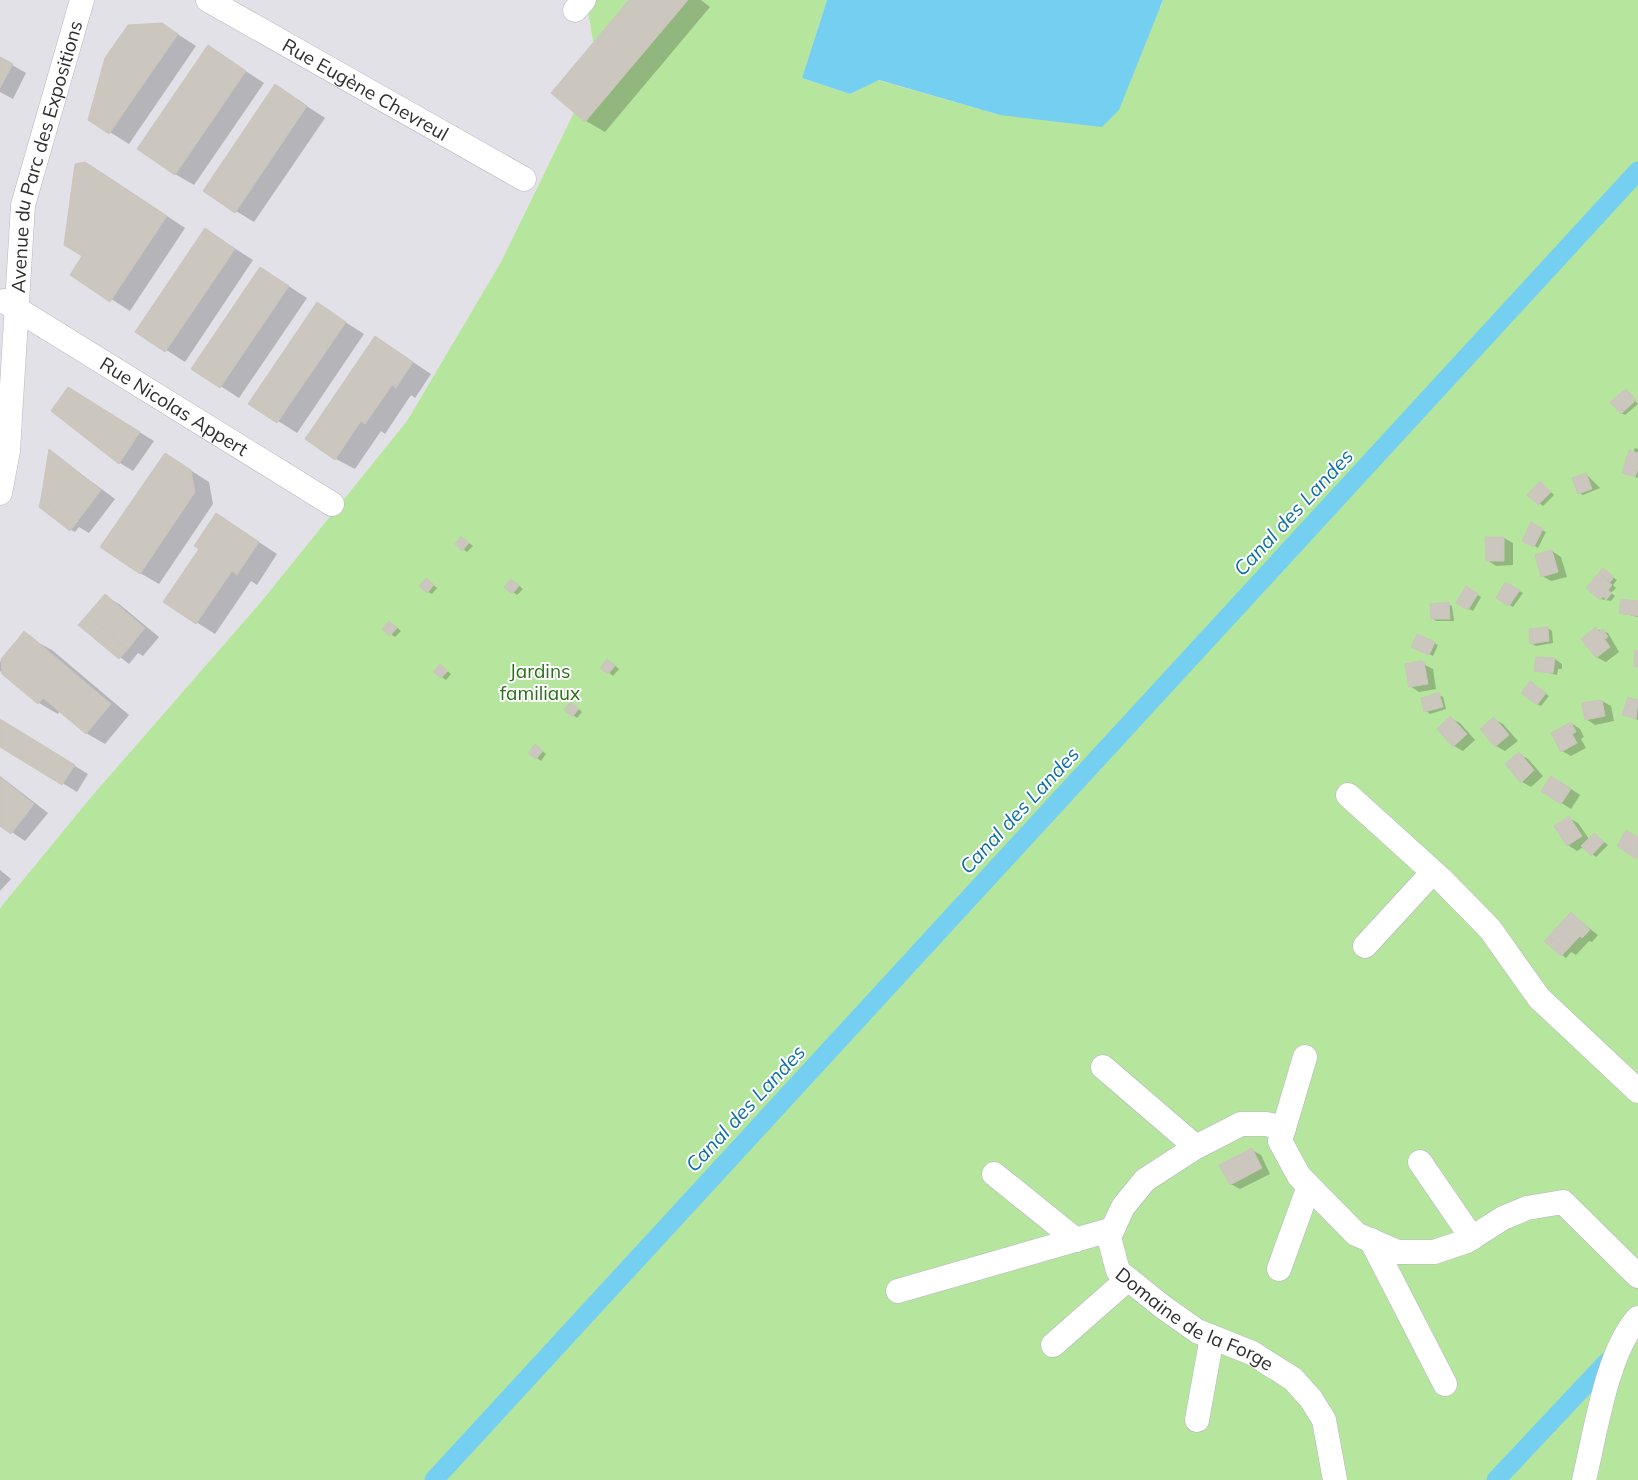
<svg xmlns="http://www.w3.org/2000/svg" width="1638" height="1480" font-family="Mulish,sans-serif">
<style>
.industrial{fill:#e3e1e8}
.green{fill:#b6e59e}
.water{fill:#75cff0}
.shadow{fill:#0003}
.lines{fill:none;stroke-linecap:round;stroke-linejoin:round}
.canal{stroke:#75cff0;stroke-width:19}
.building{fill:#cbc7bf;stroke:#cbc5ba}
.minor-casing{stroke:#b4b7c1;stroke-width:25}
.minor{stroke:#fff;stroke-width:24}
.labels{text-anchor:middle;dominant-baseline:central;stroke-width:4;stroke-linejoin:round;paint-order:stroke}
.street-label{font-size:19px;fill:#2e2e2e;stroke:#fff}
.park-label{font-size:19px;fill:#2c6e1b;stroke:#fff}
.water-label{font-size:20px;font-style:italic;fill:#0d6fa3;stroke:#fff}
</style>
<rect width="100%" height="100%" fill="#efe9e1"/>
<!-- industrial -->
<path class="industrial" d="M0 0H586L597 65 501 262 407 421 261 602 92 796 0 908Z"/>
<!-- green -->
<path class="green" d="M586 0H827L802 78 850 94 878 80 1000 115 1161 7 1163 0H1638V1480H0V908L92 796 261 602 407 421 501 262 597 65Z"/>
<!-- water -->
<path class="water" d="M827 0H1163L1119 110 1102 127 1000 115 879 80 850 94 802 78Z"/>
<!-- shadow -->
<g class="shadow">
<path d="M631 0H701L710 7 605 132 586 121 553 93Z"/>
<path d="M162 24 196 46 129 144 89 119Z"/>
<path d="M209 47 264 83 194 185 175 174Z"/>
<path d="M0 58 26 73 13 99 0 92Z"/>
<path d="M276 86 325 118 254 222 236 211Z"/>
<path d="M104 174 185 228 130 311 72 274 84 256Z"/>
<path d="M206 230 253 260 185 362 137 331Z"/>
<path d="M261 268 307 298 239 398 193 368Z"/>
<path d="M317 304 364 334 297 433 250 403Z"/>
<path d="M375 337 431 374 415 398 411 395 385 434 381 431 355 469 336 459Z"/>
<path d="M1626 390 1638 404 1625 415 1621 413Z"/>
<path d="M82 397 154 441 133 471 120 463Z"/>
<path d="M1635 448 1638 449V478L1623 473Z"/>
<path d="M50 451 115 499 89 533 79 527 75 532 71 530Z"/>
<path d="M165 454 209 482 213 504 159 584 140 573Z"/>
<path d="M1586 474 1600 488 1583 495 1579 493Z"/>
<path d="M1544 485 1554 495 1543 506 1529 495Z"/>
<path d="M217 514 277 554 257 585 251 581 215 634 165 602 201 549Z"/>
<path d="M1532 524 1546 532 1538 548 1524 540Z"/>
<path d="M461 537 473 546 467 552 456 544Z"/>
<path d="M1504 538 1513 543V565L1496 566 1487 560Z"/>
<path d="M1552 551 1561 557 1567 577 1551 581 1542 576Z"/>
<path d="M1603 570 1617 580 1613 585 1616 588 1611 593 1615 596 1611 601 1600 599 1588 588Z"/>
<path d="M430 582 437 588 432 594 428 592Z"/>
<path d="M516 583 523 589 517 595 506 587Z"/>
<path d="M1506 584 1523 593 1513 607 1498 598Z"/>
<path d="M1466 588 1481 597 1473 611 1457 603Z"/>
<path d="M105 596 119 604 159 637 143 656 138 653 129 664 80 625Z"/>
<path d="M1638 602V617L1620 613Z"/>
<path d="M1448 604 1452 606 1454 621H1436L1432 618Z"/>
<path d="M394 625 401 631 395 637 384 629Z"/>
<path d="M1548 628 1552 631 1553 643 1536 646 1531 643Z"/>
<path d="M1596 629 1608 633 1619 652 1606 662 1596 657Z"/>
<path d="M18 640 37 642 52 650 129 715 105 744 86 733 60 711 58 714 39 703 0 671V662Z"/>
<path d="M1434 643 1438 645 1433 656 1417 648Z"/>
<path d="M1555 659 1562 664V669H1558L1557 675 1536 670Z"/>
<path d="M612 663 619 669 613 676 602 667Z"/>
<path d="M1423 664 1433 669 1436 689 1419 692 1410 686Z"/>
<path d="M444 668 451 674 446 680 435 672Z"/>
<path d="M1534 685 1549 696 1541 706 1537 704Z"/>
<path d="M1439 695 1443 697 1446 709 1430 714 1426 711Z"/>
<path d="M1629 698 1638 701V720L1624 714Z"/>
<path d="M1602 701 1611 706 1614 721 1595 725 1586 719Z"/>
<path d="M575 706 582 712 577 718 566 710Z"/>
<path d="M1450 718 1460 723 1475 740 1463 751 1454 746Z"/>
<path d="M1494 719 1503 724 1518 741 1505 751 1496 746 1481 729Z"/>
<path d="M0 720 88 774 77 792 0 745Z"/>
<path d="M1571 723 1580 729 1584 737 1581 739 1586 748 1571 756 1562 751Z"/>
<path d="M539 748 546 754 541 761 530 752Z"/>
<path d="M1519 754 1528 759 1543 776 1531 787 1522 782Z"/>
<path d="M0 776 48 813 25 841 0 824Z"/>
<path d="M1561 782 1580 795 1571 809 1543 791Z"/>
<path d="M1569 818 1578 823 1589 839 1594 834 1608 845 1596 857 1583 847 1577 851 1568 845Z"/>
<path d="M0 870 11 879 0 891Z"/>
<path d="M1571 914 1598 935 1592 942 1589 941 1576 955 1571 952 1566 958 1546 941Z"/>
<path d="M1252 1150 1261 1155 1270 1174 1240 1189 1231 1184Z"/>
</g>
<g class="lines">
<!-- canal -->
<g class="canal">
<path d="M434 1480 1638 171"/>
<path d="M1496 1480 1607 1362"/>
</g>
</g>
<!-- building -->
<g class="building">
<path d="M629 0H688L585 122 551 93Z"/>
<path d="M162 23 178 34 109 134 88 120 105 58 128 25Z"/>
<path d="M208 45 246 71 175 175 137 149Z"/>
<path d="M0 57 13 64 0 88Z"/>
<path d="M275 84 307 106 235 213 203 191Z"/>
<path d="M85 162 167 216 110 302 70 275 82 256 64 245 75 164Z"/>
<path d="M205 228 235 249 165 352 135 332Z"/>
<path d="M260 267 289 286 220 388 191 369Z"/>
<path d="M317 302 346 322 277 423 248 404Z"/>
<path d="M375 336 413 362 396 388 392 385 365 424 361 421 335 460 305 439Z"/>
<path d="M68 387 140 432 119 464 51 411Z"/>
<path d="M1626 389 1636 400 1621 414 1610 402Z"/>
<path d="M49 449 101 490 74 526 41 499Z"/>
<path d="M1629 450 1638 453V469L1635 477 1622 473Z"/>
<path d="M165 453 191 470 195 492 140 574 100 547Z"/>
<path d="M1586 473 1592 489 1578 494 1572 478Z"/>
<path d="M1540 481 1549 490 1536 503 1527 495Z"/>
<path d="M1549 490 1551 492 1538 505 1536 503Z"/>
<path d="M41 499 74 526 70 531 39 507Z"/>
<path d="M216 513 259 542 237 575 232 571 196 624 163 602 199 549 194 546Z"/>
<path d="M1531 522 1543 529 1534 547 1522 541Z"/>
<path d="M461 536 469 543 462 551 455 544Z"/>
<path d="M1485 537H1504V561H1486Z"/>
<path d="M1552 550 1558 572 1541 577 1535 555Z"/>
<path d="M1603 568 1614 577 1610 582 1599 573Z"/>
<path d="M1599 573 1612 585 1600 600 1586 588Z"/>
<path d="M426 578 434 585 427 593 419 586Z"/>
<path d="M511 579 519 586 512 594 504 587Z"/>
<path d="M1505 582 1520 590 1509 606 1496 598Z"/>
<path d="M1466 586 1478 594 1468 610 1456 603Z"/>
<path d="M1608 590 1612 593 1606 600 1603 596Z"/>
<path d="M105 594 145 628 128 649 87 615Z"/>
<path d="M1621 599 1638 601V616L1619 613Z"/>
<path d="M1449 602 1450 619H1431L1430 604Z"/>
<path d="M87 615 128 649 119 659 78 625Z"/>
<path d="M389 621 397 628 390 636 382 629Z"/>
<path d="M1548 627 1549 641 1530 644 1529 629Z"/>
<path d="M1596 627 1610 647 1596 658 1581 639Z"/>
<path d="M1603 629 1608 637 1605 639 1599 632Z"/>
<path d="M24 631 33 638 18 639Z"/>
<path d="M1417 634 1435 642 1429 655 1411 647Z"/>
<path d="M33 638 111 704 86 734 43 698 38 704 2 674 1 659 18 639Z"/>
<path d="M1635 650 1638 651V667H1634Z"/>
<path d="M1536 657 1555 658 1553 673 1534 671Z"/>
<path d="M607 659 615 666 608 674 600 668Z"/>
<path d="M1421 661 1424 662 1428 684 1409 687 1405 664Z"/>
<path d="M440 664 448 671 441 678 433 672Z"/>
<path d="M1530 681 1546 693 1537 705 1521 693Z"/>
<path d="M1439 693 1443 707 1424 712 1421 698Z"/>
<path d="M1628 697 1638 700 1636 719 1622 715Z"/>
<path d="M1602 700 1605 716 1585 720 1582 703Z"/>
<path d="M571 702 579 709 572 717 564 710Z"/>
<path d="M1450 716 1467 734 1453 747 1437 729Z"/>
<path d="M1494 717 1509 735 1495 747 1480 729Z"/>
<path d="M0 719 75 765 62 785 0 747Z"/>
<path d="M1571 722 1576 732 1572 734 1577 743 1561 752 1551 733Z"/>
<path d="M535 744 543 751 536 759 528 753Z"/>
<path d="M1519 752 1534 770 1521 783 1505 764Z"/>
<path d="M1551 776 1571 789 1561 804 1541 791Z"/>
<path d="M0 777 34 804 11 834 0 826Z"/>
<path d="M1569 816 1582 836 1567 846 1554 826Z"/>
<path d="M1626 830 1638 837V856L1636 859 1617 846Z"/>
<path d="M1594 833 1604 842 1591 856 1581 846Z"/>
<path d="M1571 912 1590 930 1582 938 1580 936 1566 951 1549 936Z"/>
<path d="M1549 936 1566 951 1561 956 1544 941Z"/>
<path d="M1252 1148 1262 1168 1230 1185 1219 1165Z"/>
</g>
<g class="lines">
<defs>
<g id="minor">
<path id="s1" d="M208 0 524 179"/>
<path d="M575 10 584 0"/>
<path id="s2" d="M4 301 332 504"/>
<path id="s3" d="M0 493 8 451 23 205 82 0"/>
<path d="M1348 795 1443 881 1490 929 1539 998 1638 1091"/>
<path d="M1365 946 1433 872"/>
<path d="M1305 1057 1280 1141 1299 1176 1356 1234 1398 1252H1434L1467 1241 1503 1218 1527 1208 1563 1202 1638 1276"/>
<path d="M1103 1067 1196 1147"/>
<path id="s4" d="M1284 1128 1266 1124H1241L1196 1147 1145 1180 1123 1207 1109 1237 1118 1271 1163 1307 1197 1331 1252 1353 1293 1379 1311 1399 1324 1420 1335 1480"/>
<path d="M1420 1162 1472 1238"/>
<path d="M994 1174 1076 1240"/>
<path d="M1371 1240 1445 1384"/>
<path d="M1279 1269 1309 1186"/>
<path d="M898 1291 1113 1229"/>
<path d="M1053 1345 1128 1279"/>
<path d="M1197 1420 1212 1337"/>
<path d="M1584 1480C1595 1435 1607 1351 1638 1318"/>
</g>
</defs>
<!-- minor casing -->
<use href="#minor" class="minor-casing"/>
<!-- minor -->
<use href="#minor" class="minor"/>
</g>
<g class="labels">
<!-- street labels -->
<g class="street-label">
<text stroke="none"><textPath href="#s1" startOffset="181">Rue Eugène Chevreul</textPath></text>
<text stroke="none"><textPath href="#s3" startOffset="341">Avenue du Parc des Expositions</textPath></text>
<text stroke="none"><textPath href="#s2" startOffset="200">Rue Nicolas Appert</textPath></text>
<text stroke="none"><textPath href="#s4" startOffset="349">Domaine de la Forge</textPath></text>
</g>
<!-- park labels -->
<g class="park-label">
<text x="540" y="671">Jardins<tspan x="540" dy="22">familiaux</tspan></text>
</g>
<!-- water labels -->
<g class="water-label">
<text transform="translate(1293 512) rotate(-47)">Canal des Landes</text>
<text transform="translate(1019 810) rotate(-47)">Canal des Landes</text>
<text transform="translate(745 1108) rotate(-47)">Canal des Landes</text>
</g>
</g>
</svg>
